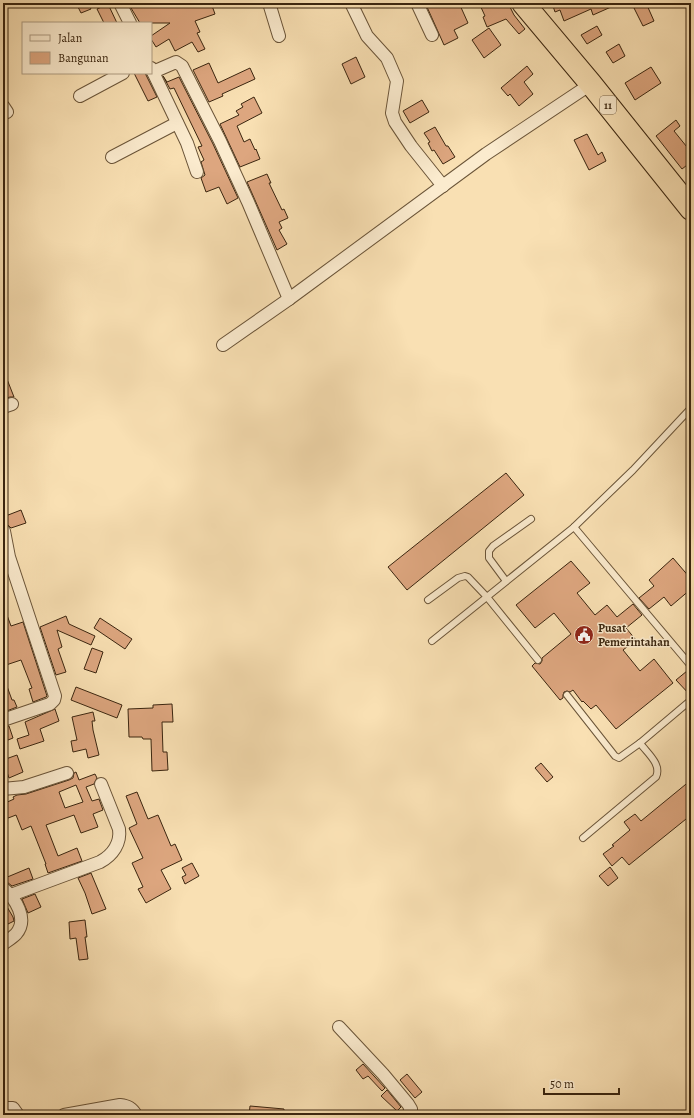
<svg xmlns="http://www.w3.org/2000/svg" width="694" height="1118" font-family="Alegreya,serif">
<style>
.building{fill:#dda67f;stroke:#3a250f;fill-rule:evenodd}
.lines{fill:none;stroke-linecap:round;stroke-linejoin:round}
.lane-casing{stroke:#6a5438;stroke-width:8}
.street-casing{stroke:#6a5438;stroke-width:14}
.highway-casing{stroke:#3a250f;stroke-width:24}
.lane{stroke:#fbebce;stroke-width:6}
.street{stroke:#fbebce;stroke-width:12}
.highway{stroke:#f9e0b3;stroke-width:22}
.labels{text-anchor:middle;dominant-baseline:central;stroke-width:3;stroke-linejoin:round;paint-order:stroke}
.shield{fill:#fbebce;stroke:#746048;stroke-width:1}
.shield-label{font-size:11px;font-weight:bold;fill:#3a250f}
.poi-label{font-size:12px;font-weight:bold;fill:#3a250f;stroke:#fbebce;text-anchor:start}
</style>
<rect width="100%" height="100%" fill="#f9e0b3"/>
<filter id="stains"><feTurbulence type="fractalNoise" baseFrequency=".005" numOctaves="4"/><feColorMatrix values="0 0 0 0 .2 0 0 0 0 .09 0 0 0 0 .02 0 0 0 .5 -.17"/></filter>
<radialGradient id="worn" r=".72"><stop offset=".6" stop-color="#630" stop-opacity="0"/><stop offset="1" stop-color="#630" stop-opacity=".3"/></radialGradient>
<!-- building -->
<g class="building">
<path d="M76 3H88L91 9 81 13Z"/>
<path d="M128 3H192L193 6 201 3H211L215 14 195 21 200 32 197 33 205 49 198 52 192 42 175 51 169 39 156 47 151 39V36L170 23H140Z"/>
<path d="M436 3H459L468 23 454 30 458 38 444 45 427 7Z"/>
<path d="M479 3H508L514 15 525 29 519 34 506 19 487 27 483 17 485 16Z"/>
<path d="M552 3H620L593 15 591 9 564 21 560 10 555 12Z"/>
<path d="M646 3 654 21 643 26 634 8Z"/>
<path d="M108 4 117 23H104L97 9Z"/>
<path d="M597 26 602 35 587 44 581 35Z"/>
<path d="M489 28 501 45 484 58 472 40Z"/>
<path d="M619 44 625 56 613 63 606 52Z"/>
<path d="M356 57 365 77 351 84 342 64Z"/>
<path d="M209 63 218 83 250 68 255 79 222 94 223 96 209 102 193 70Z"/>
<path d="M527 66 533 74 524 82 533 94 519 106 510 94 508 96 501 88Z"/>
<path d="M651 67 661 83 635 100 625 83Z"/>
<path d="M134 73H145L157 97 148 101Z"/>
<path d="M163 76 167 82 179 77 213 144 238 198 227 204 219 187 206 192 201 178 205 175 201 162 204 160 198 147 202 146 174 88 170 89Z"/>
<path d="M254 97 262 113 237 126 244 142 250 139 255 150 256 149 260 159 240 167 220 124 239 115 236 111 243 107 241 104Z"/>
<path d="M422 100 429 112 410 123 403 111Z"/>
<path d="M676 120 680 126 674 131 691 152V162L682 169 656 136Z"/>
<path d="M435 127 446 146H448L455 157 443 164 434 150 432 151 428 143 430 142 424 133Z"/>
<path d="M587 134 598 155 602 152 606 161 589 170 574 140Z"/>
<path d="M267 174 271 183H269L282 210 284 209 288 218 279 222 282 228 279 230 287 244 277 250 247 182Z"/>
<path d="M3 369 14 397H10L3 399Z"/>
<path d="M506 473 524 495 407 590 388 567Z"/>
<path d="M21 510 26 523 11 528 8 525 4 523 3 517Z"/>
<path d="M673 558 691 579V589L671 606 664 597 649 609 639 598 654 586 649 580Z"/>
<path d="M571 561 590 583 577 593 595 615 607 605 617 617 633 604 642 615 626 628 636 640 623 650 640 671 654 659 673 683 616 729 596 705 591 709 583 701 582 702 573 690 570 692 567 691 564 692 563 695V698L560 700 532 666 535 663 540 664 542 661V658L571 634 554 613 535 628 516 605Z"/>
<path d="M4 607 11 626 23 622 47 696 46 697 33 702 29 689 32 688 21 660 3 666V608Z"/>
<path d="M66 616 69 624 95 636 91 645 57 630 62 647 58 649 66 672 56 675 40 627Z"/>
<path d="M100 618 132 639 125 649 94 628Z"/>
<path d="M92 648 103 652 96 673 84 669Z"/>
<path d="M687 671 691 676V696L676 680Z"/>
<path d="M3 678H4L12 700H14L17 707 4 712 3 708Z"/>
<path d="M76 687 122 705 117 718 71 700Z"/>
<path d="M172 704 173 722H162L163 752H167L168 770 152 771 151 739H143L142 737H129L128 709 153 708V705Z"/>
<path d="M55 709 59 721 40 729 44 741 20 749 17 739 29 735 25 722Z"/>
<path d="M93 712 95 721H92L93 730 99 755 88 758 86 749 73 752 71 741 77 740 72 717Z"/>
<path d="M9 726 13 738 3 742V727Z"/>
<path d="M17 755 23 772 9 778 3 760Z"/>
<path d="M541 763 553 777 547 782 535 768Z"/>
<path d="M76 772 79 780 95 774 97 778 94 784 86 787 92 801 99 799 103 810 93 814 98 827 81 833 74 815 46 825 58 856 77 848 82 861 48 873 45 864H46L31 826 22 830 16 815 3 820V804L14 799 13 797 17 795 26 794 69 780 73 778 74 773ZM76 785 83 802 65 808 59 792Z"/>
<path d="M691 780V815L629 865 622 857 612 866 603 854 614 846 612 845 630 830 624 822 635 814 641 821Z"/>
<path d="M137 792 148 819 158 815 171 846 175 844 182 860 161 870 171 889 146 903 138 889 143 887 132 863 143 858 129 828 137 824 126 796Z"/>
<path d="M192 863 199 876 185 884 182 877 186 875 182 868Z"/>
<path d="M610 867 618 878 608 886 599 876Z"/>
<path d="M29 868 33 879 12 886 7 882 5 878Z"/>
<path d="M91 873 106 909 92 914 85 893 78 878Z"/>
<path d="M35 894 41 907 28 913 22 899Z"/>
<path d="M3 900 13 917 14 921 8 924 3 911Z"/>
<path d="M85 920 87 937H85L88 959 79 960 76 938 70 939 69 922Z"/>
<path d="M363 1064 385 1088 382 1091 368 1076 363 1079 356 1070Z"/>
<path d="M407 1074 422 1092 415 1098 400 1080Z"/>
<path d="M387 1090 401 1107 397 1111 381 1096Z"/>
<path d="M250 1106 284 1109V1115H249Z"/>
</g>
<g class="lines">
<defs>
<g id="lane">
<path d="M574 527 691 666"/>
<path d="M506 581 489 558V551L493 546 531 519"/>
<path d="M428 600 458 578 465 576 468 577 487 597 538 660"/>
<path d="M432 641 574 527 633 470 691 408"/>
<path d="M567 695 615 756 619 758 640 743 691 700"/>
<path d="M583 838 656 777C662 764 647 753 640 743"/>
</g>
<g id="street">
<path d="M120 3 130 23"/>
<path d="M269 3 279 36"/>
<path d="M351 3 367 36 387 58 397 81 392 113 395 122 411 146 443 186"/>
<path d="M417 3 432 35"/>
<path d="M151 68 153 72 176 62 182 66 220 141 248 202 289 299"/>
<path d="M153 72 187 143 197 172"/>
<path d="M80 96 123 73"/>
<path d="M3 106 7 112"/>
<path d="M112 157 177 123"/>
<path d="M223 345 289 299 486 154 591 84"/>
<path d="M3 407 12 404"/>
<path d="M3 530 4 531 9 557 55 696 54 700 50 704 3 720"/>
<path d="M3 789 24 787 67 773"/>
<path d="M3 888C15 898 29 919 16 934 12 938 7 941 3 944"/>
<path d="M11 895 100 862C113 855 121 843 119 829L101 784"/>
<path d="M339 1027 383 1074 408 1104 411 1109 408 1115"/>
<path d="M3 1108H13L18 1115"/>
<path d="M64 1115 120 1105C128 1106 132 1108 136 1115"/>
</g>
<path id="highway" d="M523 3 591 84 691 209"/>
</defs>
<!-- lane casing -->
<use href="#lane" class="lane-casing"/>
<!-- street casing -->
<use href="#street" class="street-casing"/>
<!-- highway casing -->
<use href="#highway" class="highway-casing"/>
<!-- lane -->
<use href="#lane" class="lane"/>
<!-- street -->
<use href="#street" class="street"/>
<!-- highway -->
<use href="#highway" class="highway"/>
</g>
<!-- icons -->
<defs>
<symbol id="civic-disc" viewBox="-11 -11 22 22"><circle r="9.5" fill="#8f2418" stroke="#fbebce"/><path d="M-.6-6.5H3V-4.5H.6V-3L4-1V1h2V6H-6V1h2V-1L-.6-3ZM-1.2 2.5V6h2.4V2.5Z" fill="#fff"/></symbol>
</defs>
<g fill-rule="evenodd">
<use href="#civic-disc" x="573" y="624" width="22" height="22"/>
</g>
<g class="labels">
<!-- shield labels -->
<rect class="shield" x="600" y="96" width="16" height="18" rx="3"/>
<g class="shield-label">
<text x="608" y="105">11</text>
</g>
<!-- poi labels -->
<g class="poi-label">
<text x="598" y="628">Pusat<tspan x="598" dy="14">Pemerintahan</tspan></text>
</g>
</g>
<!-- margin -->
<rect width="694" height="1118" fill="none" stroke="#f9e0b3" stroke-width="16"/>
<rect x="4" y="4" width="686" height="1110" fill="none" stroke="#3a250f" stroke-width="2"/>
<rect x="8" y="8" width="678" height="1102" fill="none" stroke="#3a250f"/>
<!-- legend -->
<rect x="22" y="22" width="130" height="52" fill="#fbebce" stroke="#ae9c82"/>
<rect x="30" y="35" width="20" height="6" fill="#fbebce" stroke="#ae9c82"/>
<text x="58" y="42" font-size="12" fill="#3a250f">Jalan</text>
<rect x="30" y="52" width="20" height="12" fill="#dda67f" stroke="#ae9c82"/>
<text x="58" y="62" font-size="12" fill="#3a250f">Bangunan</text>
<!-- scale -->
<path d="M544 1088v6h75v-6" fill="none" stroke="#3a250f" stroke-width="2"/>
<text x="550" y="1088" font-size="12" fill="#3a250f" stroke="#fbebce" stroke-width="3" paint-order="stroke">50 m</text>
<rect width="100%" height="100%" filter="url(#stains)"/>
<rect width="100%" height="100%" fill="url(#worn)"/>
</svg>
